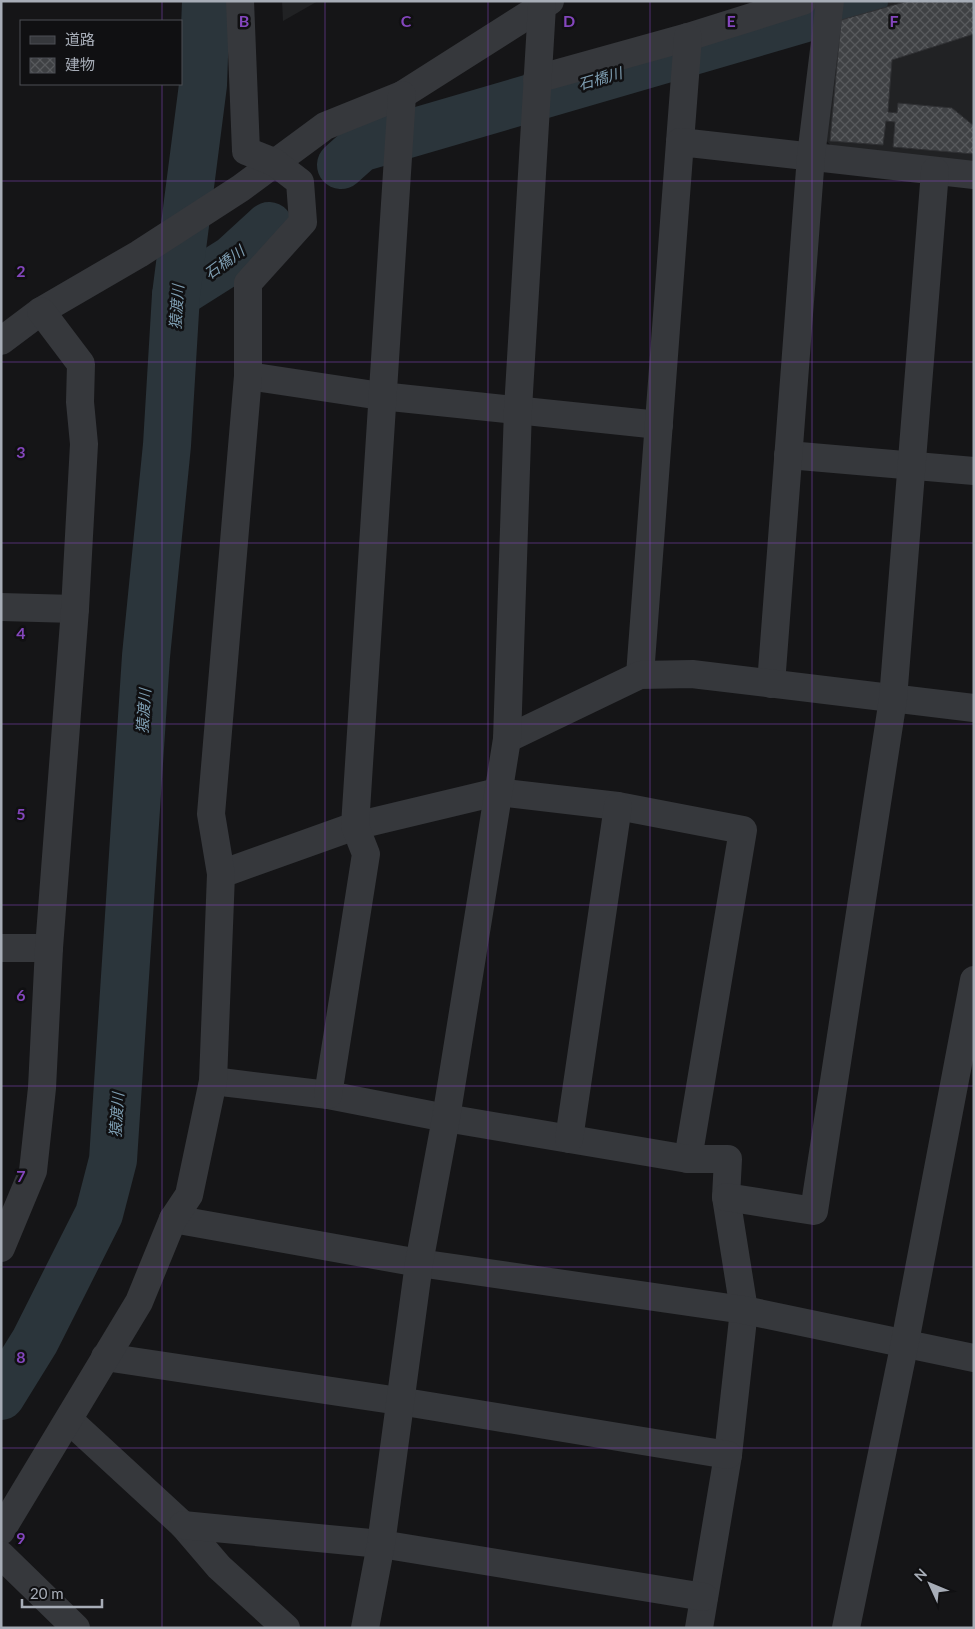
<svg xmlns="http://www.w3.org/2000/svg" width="975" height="1629" font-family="Lato,'Noto Sans JP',sans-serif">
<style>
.built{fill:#212224}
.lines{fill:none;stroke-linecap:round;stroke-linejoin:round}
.river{stroke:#2b353b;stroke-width:48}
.building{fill:url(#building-cross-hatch);stroke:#2f3033}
.street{stroke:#36383c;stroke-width:28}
.grid{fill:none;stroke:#8446bd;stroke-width:1;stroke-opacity:0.55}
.labels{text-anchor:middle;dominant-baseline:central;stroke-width:5;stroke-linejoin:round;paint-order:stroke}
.water-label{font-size:15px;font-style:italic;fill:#7e9eb2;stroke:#101012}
.grid-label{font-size:16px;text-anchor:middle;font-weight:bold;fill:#8446bd;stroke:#101012;stroke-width:5;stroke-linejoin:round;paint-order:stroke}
</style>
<defs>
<pattern id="building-cross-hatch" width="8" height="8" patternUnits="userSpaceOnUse" patternTransform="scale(1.25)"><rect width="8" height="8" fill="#3f4144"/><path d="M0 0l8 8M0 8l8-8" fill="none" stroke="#585a5d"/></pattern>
</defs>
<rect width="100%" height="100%" fill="#151517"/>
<!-- built -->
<g class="built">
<path d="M282 1H318L283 21Z"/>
<path d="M886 1H974V165L836 151 822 136 837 15Z"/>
</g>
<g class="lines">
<!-- river -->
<g class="river">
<path d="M341 165 360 148 864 1"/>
<path d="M176 295 233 259 269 226"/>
<path d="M1 1396 35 1341 99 1214 113 1160 146 656 167 445 176 295 203 85 206 1"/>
</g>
</g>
<!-- building -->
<path class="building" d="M908 1H974V34L892 60 888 112 897 113 898 103 952 108 974 126V154L893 147 895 122 886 121 883 145 830 141 841 20Z"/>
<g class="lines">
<!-- street -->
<g class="street">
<path d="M537 79 688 37 803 1"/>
<path d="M680 142 688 37"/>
<path d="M1 341 41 311 139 254 241 188 325 126 402 95 550 1"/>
<path d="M248 376 381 396 659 425"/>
<path d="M788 455 974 471"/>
<path d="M1 607 75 609"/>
<path d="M640 675 680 142 974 175"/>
<path d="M771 684 811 156 830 1"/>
<path d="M507 739 640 675 692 674 974 708"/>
<path d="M221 874 355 826 497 792 618 806 743 830 688 1159"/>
<path d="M1 948H49"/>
<path d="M213 1081 328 1095 446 1118 688 1159H728L726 1197 744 1310 728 1455 699 1628"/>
<path d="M328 1095 366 854 355 826 402 95"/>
<path d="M569 1139 618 806"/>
<path d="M726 1197 814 1211 893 699 935 171"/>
<path d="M173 1219 419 1263 744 1310 974 1358"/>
<path d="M1 1248 33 1171 42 1088 49 948 75 609 84 444 80 402 81 364 41 311"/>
<path d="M105 1357 399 1401 728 1455"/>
<path d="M69 1420 183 1525 219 1567 286 1628"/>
<path d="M183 1525 381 1544 704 1597"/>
<path d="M1 1531 139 1302 173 1219 189 1195 213 1081 221 874 211 814 248 376V283L303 222 300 182 274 162 246 151 240 1"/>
<path d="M1 1555 76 1628"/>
<path d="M365 1628 381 1544 419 1263 446 1118 507 739 518 409 542 6"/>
<path d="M846 1628 905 1342 974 980"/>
</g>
</g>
<!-- grid -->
<path class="grid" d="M162 1V21M325 1V1628M488 1V1628M650 1V1628M812 1V1628M162 84V1628M1 181H974M1 362H974M1 543H974M1 724H974M1 905H974M1 1086H974M1 1267H974M1 1448H974"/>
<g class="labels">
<!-- water labels -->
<g class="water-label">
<text transform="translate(600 78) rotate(-16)">石橋川</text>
<text transform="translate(224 262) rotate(-36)">石橋川</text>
<text transform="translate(176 307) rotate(-86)">猿渡川</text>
<text transform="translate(143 711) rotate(-86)">猿渡川</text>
<text transform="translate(116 1115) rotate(-86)">猿渡川</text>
</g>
</g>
<g class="grid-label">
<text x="244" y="27">B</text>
<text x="406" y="27">C</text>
<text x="569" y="27">D</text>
<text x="731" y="27">E</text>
<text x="894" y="27">F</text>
<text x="21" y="277">2</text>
<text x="21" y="458">3</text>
<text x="21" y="639">4</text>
<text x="21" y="820">5</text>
<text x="21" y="1001">6</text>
<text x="21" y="1182">7</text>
<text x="21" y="1363">8</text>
<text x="21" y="1544">9</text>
</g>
<!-- border -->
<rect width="975" height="1629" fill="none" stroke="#a7adb7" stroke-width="5"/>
<!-- legend -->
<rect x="20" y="20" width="162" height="65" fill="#101012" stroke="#4c4f54"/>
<rect x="30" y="36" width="25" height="8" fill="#36383c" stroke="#4c4f54"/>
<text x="65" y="45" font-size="15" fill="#a7adb7">道路</text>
<rect x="30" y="58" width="25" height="15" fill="url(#building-cross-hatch)" stroke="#4c4f54"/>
<text x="65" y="70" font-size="15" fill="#a7adb7">建物</text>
<!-- north arrow -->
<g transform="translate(930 1584) rotate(314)" stroke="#101012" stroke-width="4" paint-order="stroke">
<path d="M0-4L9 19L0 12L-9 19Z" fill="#a7adb7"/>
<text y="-8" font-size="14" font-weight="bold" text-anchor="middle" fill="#a7adb7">N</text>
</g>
<!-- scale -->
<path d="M22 1599v8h80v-8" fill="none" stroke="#a7adb7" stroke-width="2.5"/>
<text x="30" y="1599" font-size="15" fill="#a7adb7" stroke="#101012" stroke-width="4" paint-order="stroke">20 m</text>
</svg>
